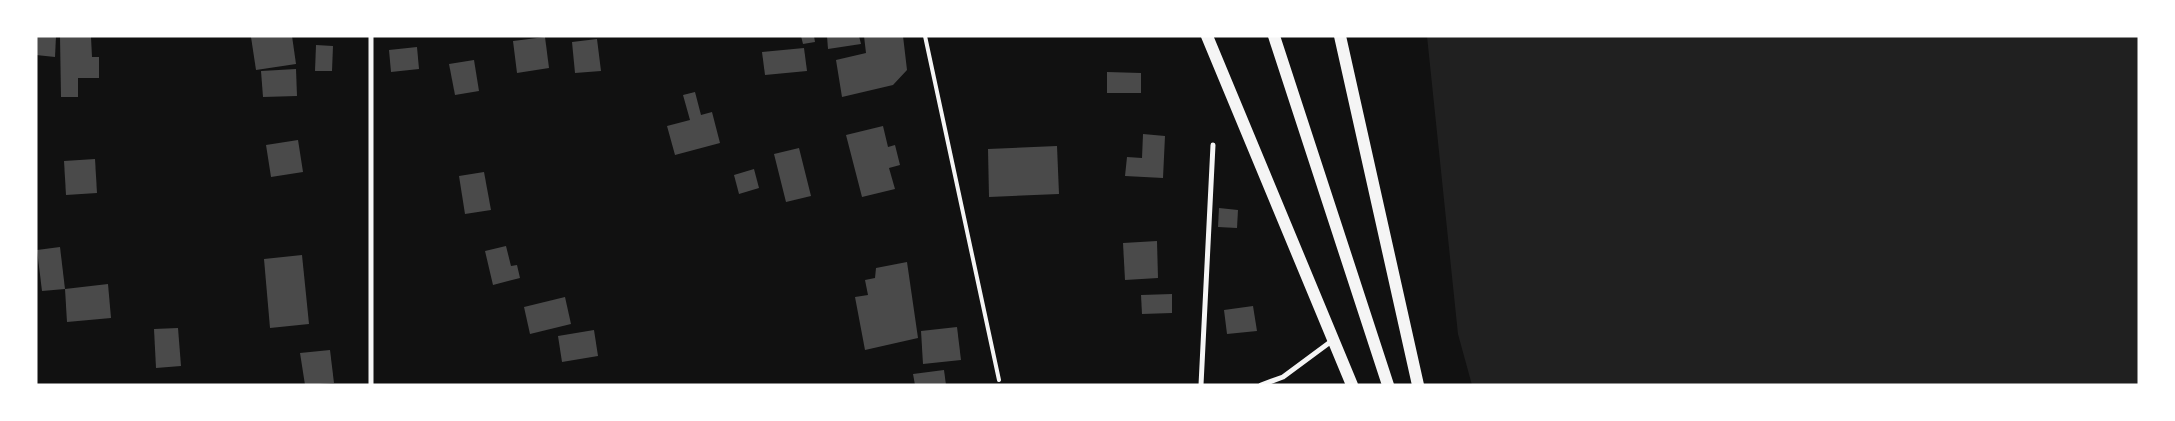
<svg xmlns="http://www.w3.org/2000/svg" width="2175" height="421" font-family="'DejaVu Sans',sans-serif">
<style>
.green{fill:#202020}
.building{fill:#4a4a4a}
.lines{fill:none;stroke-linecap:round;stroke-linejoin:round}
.service{stroke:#f5f5f5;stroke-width:4}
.minor{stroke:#f5f5f5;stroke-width:5}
.primary{stroke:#f5f5f5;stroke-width:12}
</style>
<rect width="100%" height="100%" fill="#111"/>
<!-- green -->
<path class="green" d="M1427 36H2139V385H1472L1458 334Z"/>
<!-- building -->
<g class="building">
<path d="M36 36H56L55 57 36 55Z"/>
<path d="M259 36H292L296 64 256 70 251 37Z"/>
<path d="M801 36H814L815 42 803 44Z"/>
<path d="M827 36H859L861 44 828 49Z"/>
<path d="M864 36H903L907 70 893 85 842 97 836 60 866 53Z"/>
<path d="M60 37H91L92 57H99V78H78V97H61Z"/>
<path d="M545 37 549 68 517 73 513 41Z"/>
<path d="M597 39 601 71 575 73 572 42Z"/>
<path d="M316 45 333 46 332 71H315Z"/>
<path d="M417 47 419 69 391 72 389 50Z"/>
<path d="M804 48 807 71 765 75 762 52Z"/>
<path d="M474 60 479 91 455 95 449 64Z"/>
<path d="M296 69 297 96 263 97 261 71Z"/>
<path d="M1107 72 1141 73V93H1107Z"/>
<path d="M695 92 701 115 712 112 720 143 675 155 667 126 690 120 683 95Z"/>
<path d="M883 126 888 147 895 145 900 165 889 168 895 189 862 197 846 135Z"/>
<path d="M1143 134 1165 136 1163 178 1125 176 1127 157 1142 158Z"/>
<path d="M298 140 303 172 271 177 266 145Z"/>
<path d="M1057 146 1059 194 989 197 988 149Z"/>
<path d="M799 148 811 196 786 202 774 154Z"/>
<path d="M95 159 97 193 66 195 64 161Z"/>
<path d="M754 169 759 188 739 194 734 175Z"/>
<path d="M484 172 491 210 465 214 459 176Z"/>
<path d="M1219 208 1238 210 1237 228 1218 227Z"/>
<path d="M1157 241 1158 278 1125 280 1123 243Z"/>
<path d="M506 246 511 266 517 265 520 278 493 285 485 251Z"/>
<path d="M60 247 65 289 42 291 37 250Z"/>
<path d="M302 255 309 324 270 328 264 259Z"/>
<path d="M907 262 918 338 865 350 855 297 868 295 865 280 875 278 876 268Z"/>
<path d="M108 284 111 318 67 322 65 289Z"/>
<path d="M1172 294V313L1142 314 1141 295Z"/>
<path d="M565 297 571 324 530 334 524 307Z"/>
<path d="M1253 306 1257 331 1227 334 1224 310Z"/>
<path d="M957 327 961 360 923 364 921 331Z"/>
<path d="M178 328 181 366 156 368 154 329Z"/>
<path d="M594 330 598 356 562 362 558 336Z"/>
<path d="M330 350 334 383 305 385 300 353Z"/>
<path d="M944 370 946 385H915L913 374Z"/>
</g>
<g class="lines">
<!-- service -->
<path class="service" d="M925 36 999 380"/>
<!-- minor -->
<g class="minor">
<path d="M371 385V36"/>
<path d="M1201 385 1213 145"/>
<path d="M1261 385 1283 377 1333 340"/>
</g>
<!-- primary -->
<g class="primary">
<path d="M1207 36 1352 385"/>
<path d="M1274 36 1388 385"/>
<path d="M1340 36 1418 385"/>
</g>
</g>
<!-- border -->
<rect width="2175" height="421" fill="none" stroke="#ffffff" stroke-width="75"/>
</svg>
